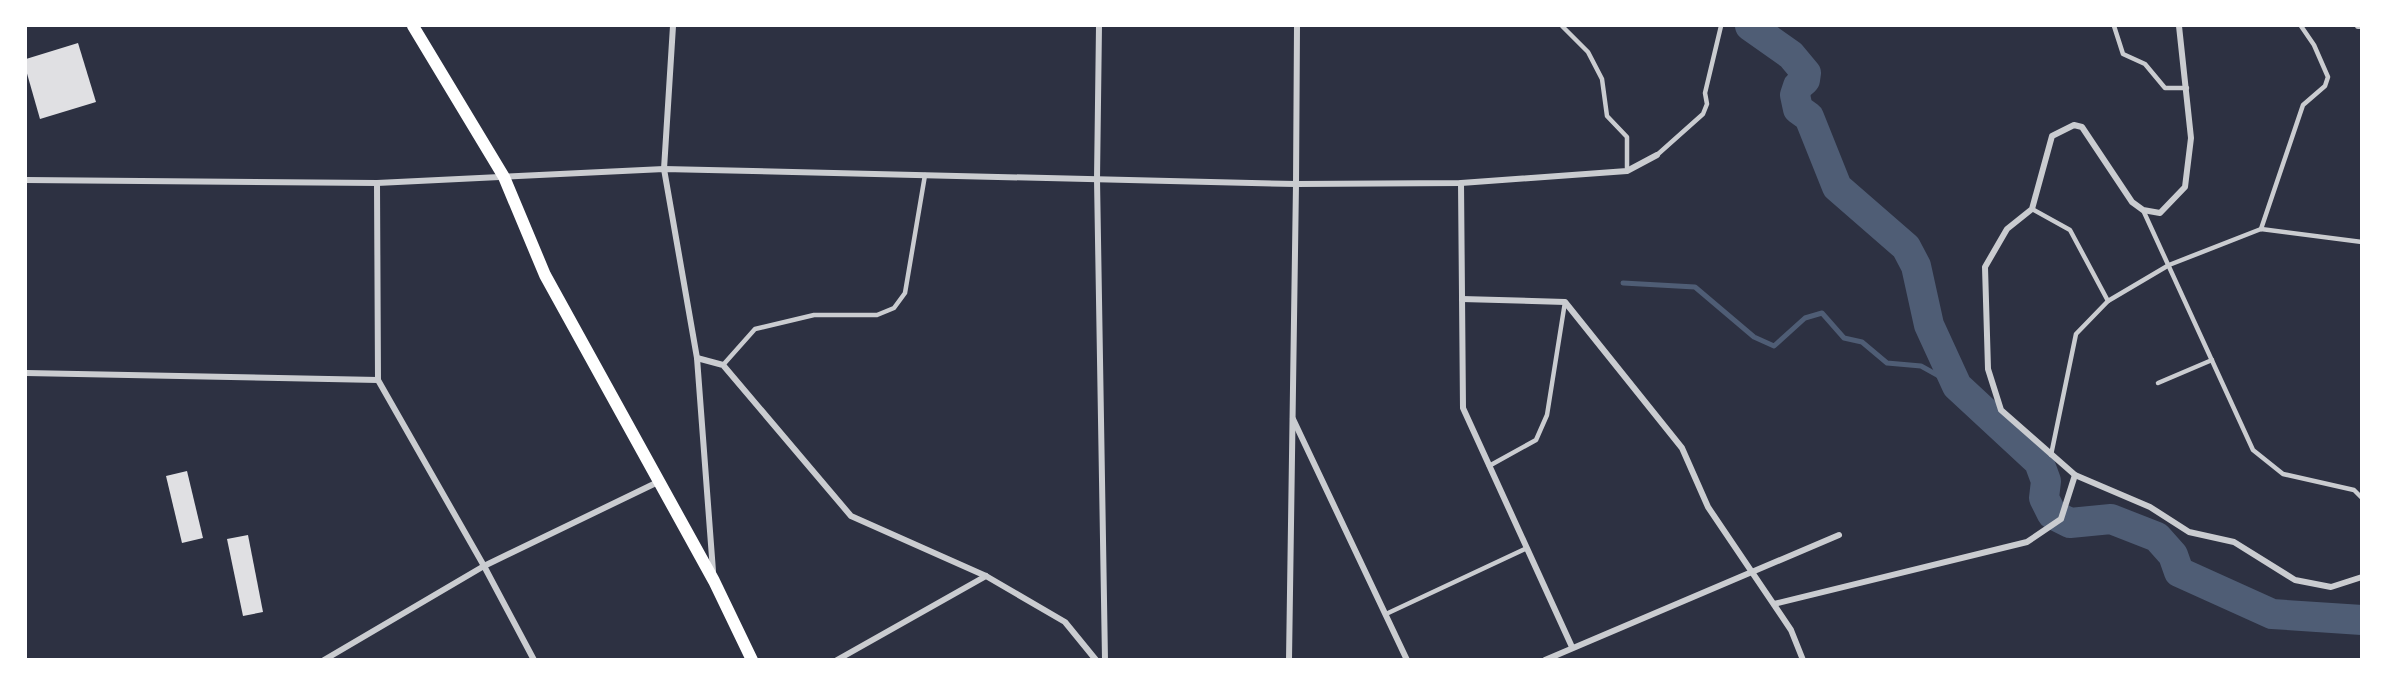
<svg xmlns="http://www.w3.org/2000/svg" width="2387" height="685" font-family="Poppins,sans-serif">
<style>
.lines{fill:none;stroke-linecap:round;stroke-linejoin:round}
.stream{stroke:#4f5d75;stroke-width:5}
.river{stroke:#4f5d75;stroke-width:30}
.building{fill:#e0e0e3}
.service{stroke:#caccd0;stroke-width:4.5}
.minor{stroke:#caccd0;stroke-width:6}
.secondary{stroke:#fff;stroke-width:12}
</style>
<rect width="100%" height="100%" fill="#2d3142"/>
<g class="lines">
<!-- stream -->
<path class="stream" d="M1623 283 1695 287 1754 337 1774 346 1805 318 1822 313 1844 338 1862 342 1887 363 1921 366 1957 386"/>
<!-- river -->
<path class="river" d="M1750 26 1791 55 1806 73 1805 80 1798 86 1795 95 1798 109 1809 117 1837 187 1906 247 1916 266 1929 325 1957 386 2039 462 2046 481 2044 498 2052 514 2070 523 2111 519 2157 537 2173 555 2179 572 2272 614 2362 620"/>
</g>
<!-- building -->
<g class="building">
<path d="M78 43 96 102 40 119 26 70V59Z"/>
<path d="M187 471 203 538 182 543 166 476Z"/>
<path d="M248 535 263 612 243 616 227 539Z"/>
</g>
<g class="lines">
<!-- service -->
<g class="service">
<path d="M1562 26 1588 52 1602 79 1607 116 1627 137V171"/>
<path d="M2114 26 2123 54 2145 64 2165 88H2187"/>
<path d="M1657 155 1703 114 1707 104 1705 93 1721 26"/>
<path d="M2032 209 2070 230 2108 301"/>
<path d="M2143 210 2253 450 2283 474 2354 490 2362 498"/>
<path d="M2261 229 2303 105 2325 86 2328 77 2314 45 2301 26"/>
<path d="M723 365 755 329 814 315H877L894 308 905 293 925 175"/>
<path d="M2158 383 2212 360"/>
<path d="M2051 455 2076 334 2108 301 2169 265 2261 229 2362 242"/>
<path d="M1489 466 1536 440 1547 415 1565 302"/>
<path d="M1386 614 1527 548"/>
</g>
<!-- minor -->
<g class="minor">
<path d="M673 26 664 169 697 358 713 571"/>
<path d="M1099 26 1097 179 1105 660"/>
<path d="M2179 26 2191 138 2185 187 2160 213 2143 210 2132 202 2082 127 2074 125 2052 136 2032 209 2007 229 1985 267 1988 369 2001 410 2075 475 2150 507 2189 532 2234 542 2295 580 2331 587 2362 577"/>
<path d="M2358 26H2362"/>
<path d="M26 180 377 183 664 169 1296 184 1297 26"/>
<path d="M1461 183 1463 408 1572 647"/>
<path d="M1462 299 1565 302 1682 448 1708 507 1791 630 1803 660"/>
<path d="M697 358 723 365 851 516 986 576 1065 622 1096 660"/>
<path d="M26 373 378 380 377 183"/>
<path d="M378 380 484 566 534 660"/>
<path d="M1293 419 1407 660"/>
<path d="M1774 604 2027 542 2061 519 2075 475"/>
<path d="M324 660 484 566 658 482"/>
<path d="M837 660 986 576"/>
<path d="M1289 660 1296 184 1461 183 1627 171 1657 155"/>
<path d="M1545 660 1839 535"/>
</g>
<!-- secondary -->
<path class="secondary" d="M413 26 504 177 545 275 714 581 752 660"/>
</g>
<!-- border -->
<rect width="2387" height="685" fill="none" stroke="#ffffff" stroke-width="54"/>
</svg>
